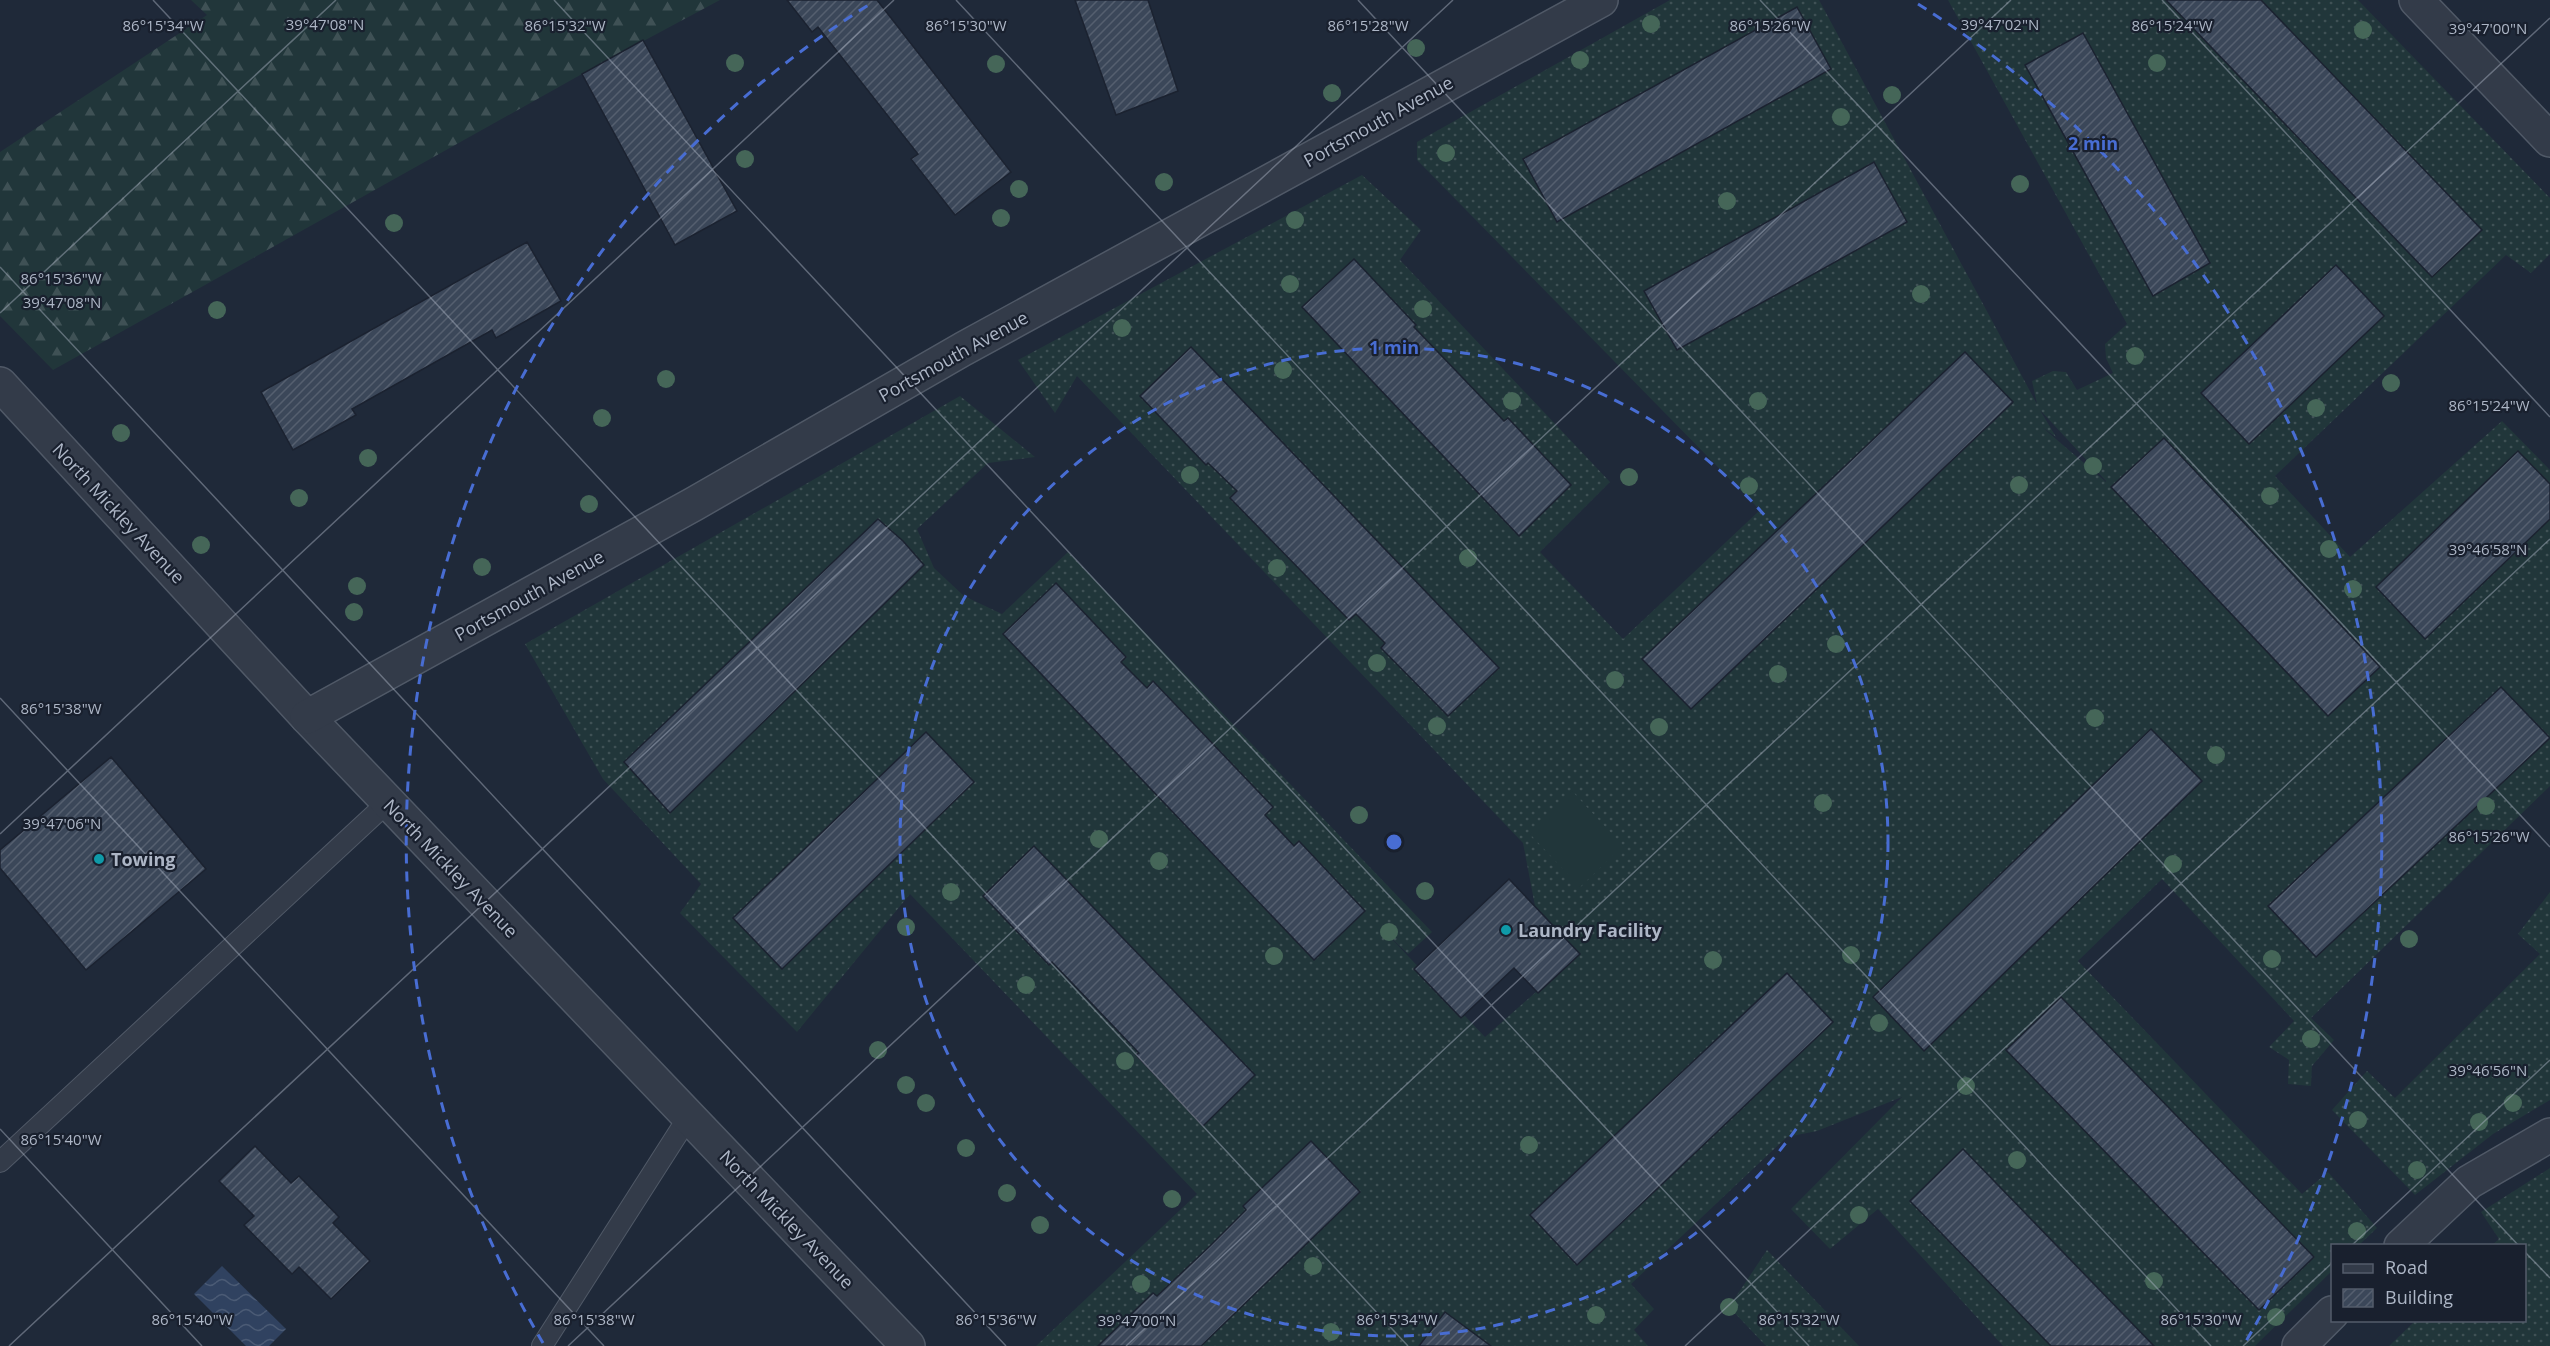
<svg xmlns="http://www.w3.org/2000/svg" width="2550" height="1346" font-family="'Open Sans',sans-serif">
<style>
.grass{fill:url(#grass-dots);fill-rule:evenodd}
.forest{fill:url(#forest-firs)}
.park{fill:#21363a}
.water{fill:url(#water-waves)}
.building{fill:url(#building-hatch);stroke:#1b2230;stroke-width:1.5}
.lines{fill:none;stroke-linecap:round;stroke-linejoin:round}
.lane-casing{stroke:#505967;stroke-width:22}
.street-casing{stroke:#505967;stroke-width:36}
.lane{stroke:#333b49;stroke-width:20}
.street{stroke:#333b49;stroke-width:33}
.tree{fill:#456658}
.ticks{fill:none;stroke:#adb6c6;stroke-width:1.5;stroke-opacity:0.45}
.ring{fill:none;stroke:#486dd3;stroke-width:3;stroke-dasharray:10 8}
.culture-dot{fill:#0f9aa8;stroke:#19202e;stroke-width:2}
.labels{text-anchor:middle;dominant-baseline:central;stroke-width:4.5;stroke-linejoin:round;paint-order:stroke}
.street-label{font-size:18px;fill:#adb6c6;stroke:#19202e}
.poi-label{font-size:18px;font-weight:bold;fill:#adb6c6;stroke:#19202e;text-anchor:start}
.ticks-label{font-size:15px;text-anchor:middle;fill:#adb6c6;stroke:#19202e;stroke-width:4.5;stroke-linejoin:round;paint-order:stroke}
.centre{fill:#486dd3;stroke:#19202e;stroke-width:3}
.ring-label{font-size:18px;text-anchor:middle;font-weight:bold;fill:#486dd3;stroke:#19202e;stroke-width:4.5;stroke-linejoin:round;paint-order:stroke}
</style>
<defs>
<pattern id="grass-dots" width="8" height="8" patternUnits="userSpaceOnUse" patternTransform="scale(1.5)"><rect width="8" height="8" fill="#21363a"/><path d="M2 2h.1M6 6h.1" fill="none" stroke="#3f5155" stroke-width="1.8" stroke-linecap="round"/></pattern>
<pattern id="forest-firs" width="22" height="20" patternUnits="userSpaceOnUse" patternTransform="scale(1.5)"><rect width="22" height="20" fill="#21363a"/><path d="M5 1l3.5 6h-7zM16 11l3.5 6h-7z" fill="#3f5155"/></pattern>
<pattern id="water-waves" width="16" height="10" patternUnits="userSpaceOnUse" patternTransform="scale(1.5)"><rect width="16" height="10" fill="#304260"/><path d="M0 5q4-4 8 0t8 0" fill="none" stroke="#4b5b75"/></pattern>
<pattern id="building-hatch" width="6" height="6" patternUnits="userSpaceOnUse" patternTransform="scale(1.5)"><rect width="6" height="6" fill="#3b4759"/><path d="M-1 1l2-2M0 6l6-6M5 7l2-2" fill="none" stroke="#555f6f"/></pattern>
</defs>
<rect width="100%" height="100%" fill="#1f2939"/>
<!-- grass -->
<g class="grass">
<path d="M1670 0H1819L2037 404 2032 381 2053 371 2066 372 2077 390 2113 373 2106 358 2105 344 2127 324 1948 0H2358L2550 198V254L2531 273 2506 255 2275 476 2350 557 2502 421 2550 470V786L2311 1018 2334 1040 2312 1066 2311 1086 2288 1084 2289 1060 2269 1047 2294 1021 2162 879 2078 961 2302 1194 2328 1172 2377 1228 2359 1245 2332 1246V1271L2255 1346H2003L1878 1209 1830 1249 1791 1209 1902 1097 1817 1131 1787 1137 1631 1284 1654 1309 1634 1330 1648 1346H1036L1197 1194 910 894 797 1032 680 913 701 884 603 779 525 644 960 396 1035 457 988 463 917 529 934 568 964 596 1002 614 1068 552 1432 932 1408 954 1389 936 1485 1037 1579 954 1535 906 1523 843 1077 376 1055 413 1018 360 1362 175 1421 230 1400 260 1610 482 1540 552 1623 639 1760 510 1417 160V142ZM1965 352 2013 403 1691 709 1643 659ZM2040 410 2106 481V482L2042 427 2056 437ZM2164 438 2380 667 2328 716 2112 487ZM2151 729 2201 782 1924 1051 1873 997ZM1786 973 1833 1022 1577 1265 1530 1215Z"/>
<path d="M2550 892V1100L2493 1134 2415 1195 2332 1110 2367 1071 2395 1098 2540 954 2518 934Z"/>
<path d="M2550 1168V1346H2389L2415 1321 2524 1320V1246L2492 1245 2499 1239 2481 1212Z"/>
<path d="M1767 1250 1859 1346H1766L1729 1307Z"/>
</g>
<!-- forest -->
<path class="forest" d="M191 0H720L582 74 53 370 0 316V152L207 15Z"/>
<!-- park -->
<path class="park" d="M1572 791 1623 846 1580 887 1530 834Z"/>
<!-- water -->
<path class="water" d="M222 1266 286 1329 269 1346H246L194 1294Z"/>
<!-- building -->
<g class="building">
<path d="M787 0H877L1011 172 955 215 911 159 918 154 818 27 812 32Z"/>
<path d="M1075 0H1148L1178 91 1116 115Z"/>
<path d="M2166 0H2261L2482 230 2432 277Z"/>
<path d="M1797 7 1831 69 1557 222 1523 159Z"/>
<path d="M2083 33 2210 263 2153 296 2025 65Z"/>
<path d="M643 40 737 211 675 245 582 74Z"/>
<path d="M1874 162 1907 222 1677 350 1644 291Z"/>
<path d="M527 242 561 301 496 338 492 330 352 409 356 415 293 450 261 392Z"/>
<path d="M1354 259 1416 325 1414 327 1504 421 1508 418 1571 485 1519 536 1302 307Z"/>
<path d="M2336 265 2384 316 2249 444 2201 393Z"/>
<path d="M1191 347 1499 668 1448 716 1381 648 1385 643 1356 614 1349 620 1230 498 1237 491 1208 463 1206 465 1140 396Z"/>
<path d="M1965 352 2013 402 1691 709 1642 659Z"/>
<path d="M2164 438 2380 667 2328 716 2111 487Z"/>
<path d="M2518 451 2550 484V519L2425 639 2376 587Z"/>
<path d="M878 519 903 541 924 565 670 813 624 762Z"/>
<path d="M1056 583 1126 657 1121 662 1147 688 1153 681 1273 807 1265 815 1294 846 1299 841 1365 911 1314 960 1003 634Z"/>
<path d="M2501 687 2550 738 2316 957 2268 906Z"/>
<path d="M2151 729 2202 781 1924 1051 1873 997Z"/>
<path d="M926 732 974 782 782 969 733 918Z"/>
<path d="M111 757 206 869 86 970 0 868V850Z"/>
<path d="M1034 846 1255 1075 1203 1126 1136 1055 1139 1053 1052 962 1049 965 983 896Z"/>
<path d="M1509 879 1580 954 1538 993 1514 968 1461 1018 1414 969Z"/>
<path d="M1787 973 1833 1022 1577 1265 1530 1215Z"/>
<path d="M2061 997 2314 1257 2259 1310 2006 1050Z"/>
<path d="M1311 1141 1360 1192 1201 1346H1098L1153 1293 1157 1296 1210 1246 1246 1210 1243 1206Z"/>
<path d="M255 1146 291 1183 299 1176 339 1217 333 1223 370 1261 331 1299 299 1267 292 1274 244 1225 254 1216 219 1181Z"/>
<path d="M1963 1149 2154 1346H2051L1910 1201Z"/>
<path d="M1445 1312 1491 1346H1419Z"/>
</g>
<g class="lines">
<defs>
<g id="lane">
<path d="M0 1162 388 802"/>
<path d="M542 1346 689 1116"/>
</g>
<g id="street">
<path d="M2416 0 2550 140"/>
<path d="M0 384 307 717 908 1346"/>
<path d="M307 717 694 504 963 349 1601 0"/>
<path d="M2401 1246 2469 1182 2550 1135"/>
<path d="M2299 1346 2332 1313"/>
</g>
</defs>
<!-- lane casing -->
<use href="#lane" class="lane-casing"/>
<!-- street casing -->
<use href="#street" class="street-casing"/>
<!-- lane -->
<use href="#lane" class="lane"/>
<!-- street -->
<use href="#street" class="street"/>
</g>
<!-- trees -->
<g class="tree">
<circle cx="1651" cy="24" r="9"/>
<circle cx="2363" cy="30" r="9"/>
<circle cx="1416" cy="48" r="9"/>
<circle cx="1580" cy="60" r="9"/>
<circle cx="735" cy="63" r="9"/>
<circle cx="2157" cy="63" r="9"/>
<circle cx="996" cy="64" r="9"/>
<circle cx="1332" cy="93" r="9"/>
<circle cx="1892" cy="95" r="9"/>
<circle cx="1841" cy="117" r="9"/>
<circle cx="1446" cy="153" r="9"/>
<circle cx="745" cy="159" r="9"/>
<circle cx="1164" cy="182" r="9"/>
<circle cx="2020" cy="184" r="9"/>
<circle cx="1019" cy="189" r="9"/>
<circle cx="1727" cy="201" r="9"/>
<circle cx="1001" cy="218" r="9"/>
<circle cx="1295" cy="220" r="9"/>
<circle cx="394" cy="223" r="9"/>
<circle cx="1290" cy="284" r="9"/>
<circle cx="1921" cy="294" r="9"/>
<circle cx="1423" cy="309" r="9"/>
<circle cx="217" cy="310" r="9"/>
<circle cx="1122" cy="328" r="9"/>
<circle cx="2135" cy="356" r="9"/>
<circle cx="1283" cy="370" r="9"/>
<circle cx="666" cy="379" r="9"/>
<circle cx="2391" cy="383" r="9"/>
<circle cx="1512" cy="401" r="9"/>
<circle cx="1758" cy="401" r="9"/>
<circle cx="2316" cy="408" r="9"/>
<circle cx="602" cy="418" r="9"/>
<circle cx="121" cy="433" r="9"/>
<circle cx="368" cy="458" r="9"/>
<circle cx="2093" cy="466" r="9"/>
<circle cx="1190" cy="475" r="9"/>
<circle cx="1629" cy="477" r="9"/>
<circle cx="2019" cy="485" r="9"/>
<circle cx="1749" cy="486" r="9"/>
<circle cx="2270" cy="496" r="9"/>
<circle cx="299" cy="498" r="9"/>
<circle cx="589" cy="504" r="9"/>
<circle cx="201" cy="545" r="9"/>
<circle cx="2329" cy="549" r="9"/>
<circle cx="1468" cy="558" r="9"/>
<circle cx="482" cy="567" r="9"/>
<circle cx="1277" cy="568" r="9"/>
<circle cx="357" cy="586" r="9"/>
<circle cx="2353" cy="589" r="9"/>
<circle cx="354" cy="612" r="9"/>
<circle cx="1836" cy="644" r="9"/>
<circle cx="1377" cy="663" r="9"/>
<circle cx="1778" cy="674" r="9"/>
<circle cx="1615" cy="680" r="9"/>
<circle cx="2095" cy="718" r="9"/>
<circle cx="1437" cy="726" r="9"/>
<circle cx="1659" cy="727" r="9"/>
<circle cx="2216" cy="755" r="9"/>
<circle cx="1823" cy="803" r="9"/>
<circle cx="2486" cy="806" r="9"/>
<circle cx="1359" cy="815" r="9"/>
<circle cx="1099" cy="839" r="9"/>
<circle cx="1159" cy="861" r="9"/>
<circle cx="2173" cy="864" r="9"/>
<circle cx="1425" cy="891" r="9"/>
<circle cx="951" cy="892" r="9"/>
<circle cx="906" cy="927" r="9"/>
<circle cx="1389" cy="932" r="9"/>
<circle cx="2409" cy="939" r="9"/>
<circle cx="1851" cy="955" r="9"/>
<circle cx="1274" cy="956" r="9"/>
<circle cx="2272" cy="959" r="9"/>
<circle cx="1713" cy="960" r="9"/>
<circle cx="1026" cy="985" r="9"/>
<circle cx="1879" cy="1023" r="9"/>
<circle cx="2311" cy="1039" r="9"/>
<circle cx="878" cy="1050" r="9"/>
<circle cx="1125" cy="1061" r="9"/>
<circle cx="906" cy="1085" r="9"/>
<circle cx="1966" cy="1086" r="9"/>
<circle cx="926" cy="1103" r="9"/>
<circle cx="2513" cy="1103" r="9"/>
<circle cx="2358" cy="1120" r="9"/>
<circle cx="2479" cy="1122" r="9"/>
<circle cx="1529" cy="1145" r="9"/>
<circle cx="966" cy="1148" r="9"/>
<circle cx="2017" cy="1160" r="9"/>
<circle cx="2417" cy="1170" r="9"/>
<circle cx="1007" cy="1193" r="9"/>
<circle cx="1172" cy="1199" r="9"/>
<circle cx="1859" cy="1215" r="9"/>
<circle cx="1040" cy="1225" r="9"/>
<circle cx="2357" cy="1231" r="9"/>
<circle cx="1313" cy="1266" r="9"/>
<circle cx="2154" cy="1281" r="9"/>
<circle cx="1141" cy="1284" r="9"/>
<circle cx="1729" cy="1307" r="9"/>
<circle cx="1596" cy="1315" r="9"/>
<circle cx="2276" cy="1317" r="9"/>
<circle cx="1331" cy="1332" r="9"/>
</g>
<!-- ticks -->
<path class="ticks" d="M153 0 1408 1346M554 0 1809 1346M956 0 2211 1346M1358 0 2519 1246M1760 0 2550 847M2162 0 2550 417M0 267 1006 1346M0 313 336 0M0 698 604 1346M0 834 894 0M0 1129 202 1346M2351 1246 2550 1060M2524 1251 2550 1278M9 1346 1453 0M568 1346 2011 0M1126 1346 2550 18M1685 1346 2550 539M2243 1346 2332 1263"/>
<!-- distance rings -->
<g class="ring">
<circle cx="1394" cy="842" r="494"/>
<path d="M543 1343A988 988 0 0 1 870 4M1918 4A988 988 0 0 1 2245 1343"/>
</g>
<!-- markers -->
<g class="culture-dot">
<circle cx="99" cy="859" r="6"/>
<circle cx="1506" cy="930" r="6"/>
</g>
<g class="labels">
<!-- street labels -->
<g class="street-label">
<text transform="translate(1378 121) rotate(-29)">Portsmouth Avenue</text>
<text transform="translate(953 356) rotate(-29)">Portsmouth Avenue</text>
<text transform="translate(119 513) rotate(47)">North Mickley Avenue</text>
<text transform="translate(529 595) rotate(-29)">Portsmouth Avenue</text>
<text transform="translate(451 868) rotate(46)">North Mickley Avenue</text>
<text transform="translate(787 1219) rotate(46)">North Mickley Avenue</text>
</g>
<!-- poi labels -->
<g class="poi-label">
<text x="111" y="859">Towing</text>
<text x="1518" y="930">Laundry Facility</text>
</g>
</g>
<g class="ticks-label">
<text x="325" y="30">39°47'08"N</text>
<text x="2000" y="30">39°47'02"N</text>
<text x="163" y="31">86°15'34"W</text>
<text x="565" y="31">86°15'32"W</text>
<text x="966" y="31">86°15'30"W</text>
<text x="1368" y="31">86°15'28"W</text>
<text x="1770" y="31">86°15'26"W</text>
<text x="2172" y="31">86°15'24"W</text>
<text x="2488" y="34">39°47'00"N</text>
<text x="61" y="284">86°15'36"W</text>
<text x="62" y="308">39°47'08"N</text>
<text x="2489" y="411">86°15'24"W</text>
<text x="2488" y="555">39°46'58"N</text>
<text x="61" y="714">86°15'38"W</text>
<text x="62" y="829">39°47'06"N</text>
<text x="2489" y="842">86°15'26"W</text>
<text x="2488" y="1076">39°46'56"N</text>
<text x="61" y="1145">86°15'40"W</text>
<text x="192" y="1325">86°15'40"W</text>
<text x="594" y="1325">86°15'38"W</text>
<text x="996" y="1325">86°15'36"W</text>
<text x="1397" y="1325">86°15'34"W</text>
<text x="1799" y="1325">86°15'32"W</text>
<text x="2201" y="1325">86°15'30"W</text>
<text x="1137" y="1326">39°47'00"N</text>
</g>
<circle cx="1394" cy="842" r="9" class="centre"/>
<g class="ring-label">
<text x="2093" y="150">2 min</text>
<text x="1394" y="354">1 min</text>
</g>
<!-- legend -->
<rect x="2331" y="1244" width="195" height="78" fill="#19202e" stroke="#545c6b" stroke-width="1.5"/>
<rect x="2343" y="1264" width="30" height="9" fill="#333b49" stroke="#545c6b" stroke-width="1.5"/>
<text x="2385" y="1274" font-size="18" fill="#adb6c6">Road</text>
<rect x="2343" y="1289" width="30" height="18" fill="url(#building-hatch)" stroke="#545c6b" stroke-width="1.5"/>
<text x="2385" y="1304" font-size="18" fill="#adb6c6">Building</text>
</svg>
